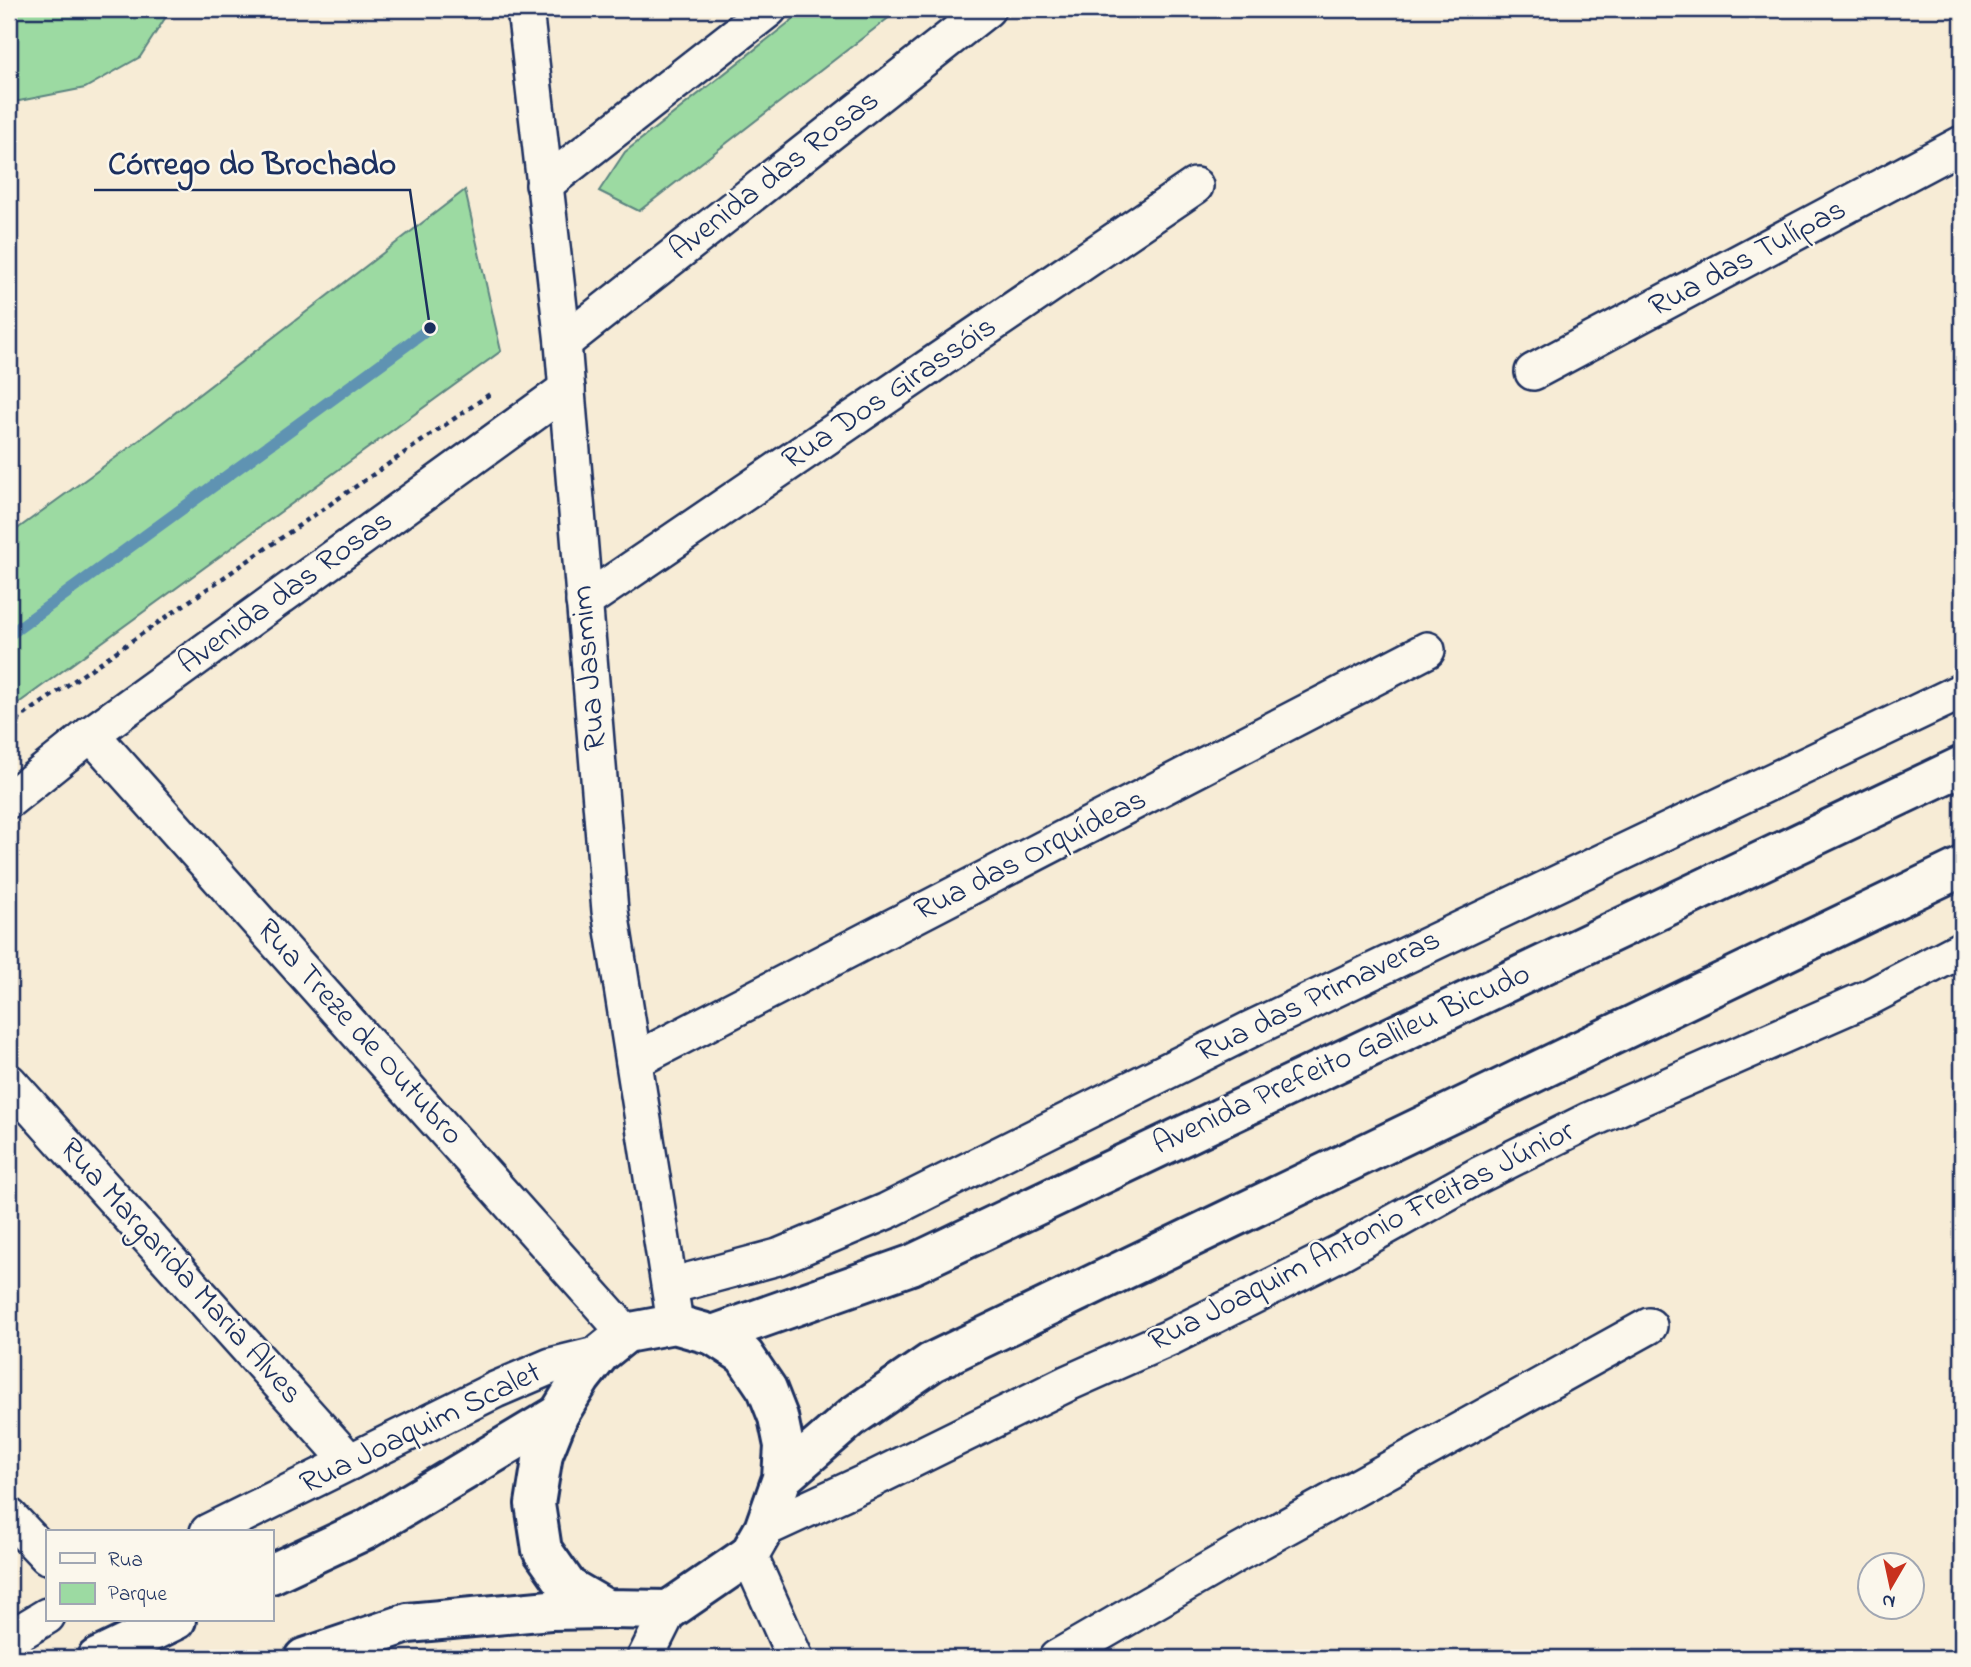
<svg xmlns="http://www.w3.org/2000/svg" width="1971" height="1667" font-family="'Indie Flower',sans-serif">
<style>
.green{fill:#9cdaa2;stroke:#5c8480;stroke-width:2}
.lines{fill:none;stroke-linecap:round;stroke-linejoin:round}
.stream{stroke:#5e93b2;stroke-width:12}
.minor-casing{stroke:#1b2f5e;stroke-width:40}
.primary-casing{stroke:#1b2f5e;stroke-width:44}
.path{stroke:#1b2f5e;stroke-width:4.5;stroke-dasharray:5 5;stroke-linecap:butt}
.minor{stroke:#fbf7ec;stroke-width:35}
.primary{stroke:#fbf7ec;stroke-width:38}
.labels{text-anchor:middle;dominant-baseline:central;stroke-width:5;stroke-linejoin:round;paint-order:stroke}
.street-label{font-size:32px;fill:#1b2f5e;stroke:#fbf7ec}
.leader{fill:none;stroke:#1b2f5e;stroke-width:2.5}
.callout-dot{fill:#1b2f5e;stroke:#fbf7ec;stroke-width:2.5}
.callout-label{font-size:33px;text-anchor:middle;font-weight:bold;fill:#1b2f5e;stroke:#fbf7ec;stroke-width:5;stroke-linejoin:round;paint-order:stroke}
</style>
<rect width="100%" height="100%" fill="#f7ecd6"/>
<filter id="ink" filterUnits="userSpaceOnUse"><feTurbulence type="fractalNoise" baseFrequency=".0143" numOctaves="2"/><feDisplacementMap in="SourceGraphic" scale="14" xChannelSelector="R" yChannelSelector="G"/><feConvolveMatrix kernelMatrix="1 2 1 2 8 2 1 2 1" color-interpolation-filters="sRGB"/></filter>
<g filter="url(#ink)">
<!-- green -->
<g class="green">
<path d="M9 9H171L140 57 85 88 9 103Z"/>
<path d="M806 9H900L639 211 599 191 625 152Z"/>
<path d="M465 190 501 351 9 710V535L133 445Z"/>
</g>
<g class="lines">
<!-- stream -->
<path class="stream" d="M9 635 430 328"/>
<defs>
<g id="minor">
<path d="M525 9 563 343 610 911 673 1310"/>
<path d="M544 185 769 9"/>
<path d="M563 343 987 9"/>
<path d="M1533 372 1962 144"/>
<path d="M584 602 1195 186"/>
<path d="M91 734 626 1333"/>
<path d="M9 800 91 734 567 389"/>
<path d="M634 1061 1427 650"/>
<path d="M9 1082 350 1462"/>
<path d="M670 1286 778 1257 887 1211 1251 1029 1962 691"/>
<path d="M9 1516 47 1556"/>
<path d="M764 1529 875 1478 1068 1383 1169 1338 1339 1253 1479 1175 1590 1120 1868 998 1962 949"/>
<path d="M208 1532 495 1390 551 1366 600 1354"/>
<path d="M749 1555 795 1658"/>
<path d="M9 1639 47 1616"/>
<path d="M645 1658 669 1610"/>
<path d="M1057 1658 1233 1556 1649 1326"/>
</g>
<g id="primary">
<path d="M713 1335 911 1265 1962 766"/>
<path d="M782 1478 784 1446 778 1417 767 1389 744 1355 713 1335 674 1324 626 1333 600 1354 581 1378 559 1414 543 1454 535 1504 542 1550 568 1587 606 1609 669 1610 749 1555 764 1529 782 1478 852 1417 932 1362 1962 867"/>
<path d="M271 1574 367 1529 559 1414"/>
<path d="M97 1658 176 1620"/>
<path d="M304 1658 408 1623 550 1610 606 1609"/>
</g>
</defs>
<!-- minor casing -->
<use href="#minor" class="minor-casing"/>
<!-- primary casing -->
<use href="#primary" class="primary-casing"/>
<!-- path -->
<path class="path" d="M9 728 27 713 490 394"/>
<!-- minor -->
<use href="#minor" class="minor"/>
<!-- primary -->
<use href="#primary" class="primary"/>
</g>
</g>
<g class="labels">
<!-- street labels -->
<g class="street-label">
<text transform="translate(775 176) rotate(-38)">Avenida das Rosas</text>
<text transform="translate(1748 259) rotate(-28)">Rua das Tulípas</text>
<text transform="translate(890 394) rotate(-34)">Rua Dos Girassóis</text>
<text transform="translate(286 593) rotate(-36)">Avenida das Rosas</text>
<text transform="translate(590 668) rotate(-95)">Rua Jasmim</text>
<text transform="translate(1031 856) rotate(-27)">Rua das Orquídeas</text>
<text transform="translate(1319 997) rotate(-26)">Rua das Primaveras</text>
<text transform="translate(359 1033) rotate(48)">Rua Treze de Outubro</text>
<text transform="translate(1342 1060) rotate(-25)">Avenida Prefeito Galileu Bicudo</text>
<text transform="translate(1362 1237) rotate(-27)">Rua Joaquim Antonio Freitas Júnior</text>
<text transform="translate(180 1272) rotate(48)">Rua Margarida Maria Alves</text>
<text transform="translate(421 1429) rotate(-26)">Rua Joaquim Scalet</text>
</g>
</g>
<!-- callouts -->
<path class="leader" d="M430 328L410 190H94"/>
<circle class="callout-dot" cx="430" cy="328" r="7"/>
<g class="callout-label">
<text x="252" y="174">Córrego do Brochado</text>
</g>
<!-- margin -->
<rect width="1971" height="1667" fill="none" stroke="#fbf7ec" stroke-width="35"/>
<rect x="18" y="18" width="1936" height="1632" fill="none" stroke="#1b2f5e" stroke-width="2.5" filter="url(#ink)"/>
<!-- legend -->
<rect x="46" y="1530" width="228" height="91" fill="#fbf7ec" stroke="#a1a7b3" stroke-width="2"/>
<rect x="60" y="1553" width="35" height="10" fill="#fbf7ec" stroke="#a1a7b3" stroke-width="2"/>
<text x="108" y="1566" font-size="21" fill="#1b2f5e">Rua</text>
<rect x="60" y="1583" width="35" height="21" fill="#9cdaa2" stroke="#a1a7b3" stroke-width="2"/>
<text x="108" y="1600" font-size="21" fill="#1b2f5e">Parque</text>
<!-- north arrow -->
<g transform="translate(1891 1586) rotate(189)"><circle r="33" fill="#fbf7ec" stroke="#a1a7b3" stroke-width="2"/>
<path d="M0-5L12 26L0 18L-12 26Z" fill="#c8321e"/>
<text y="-10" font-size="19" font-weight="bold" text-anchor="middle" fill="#1b2f5e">N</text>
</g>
</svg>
